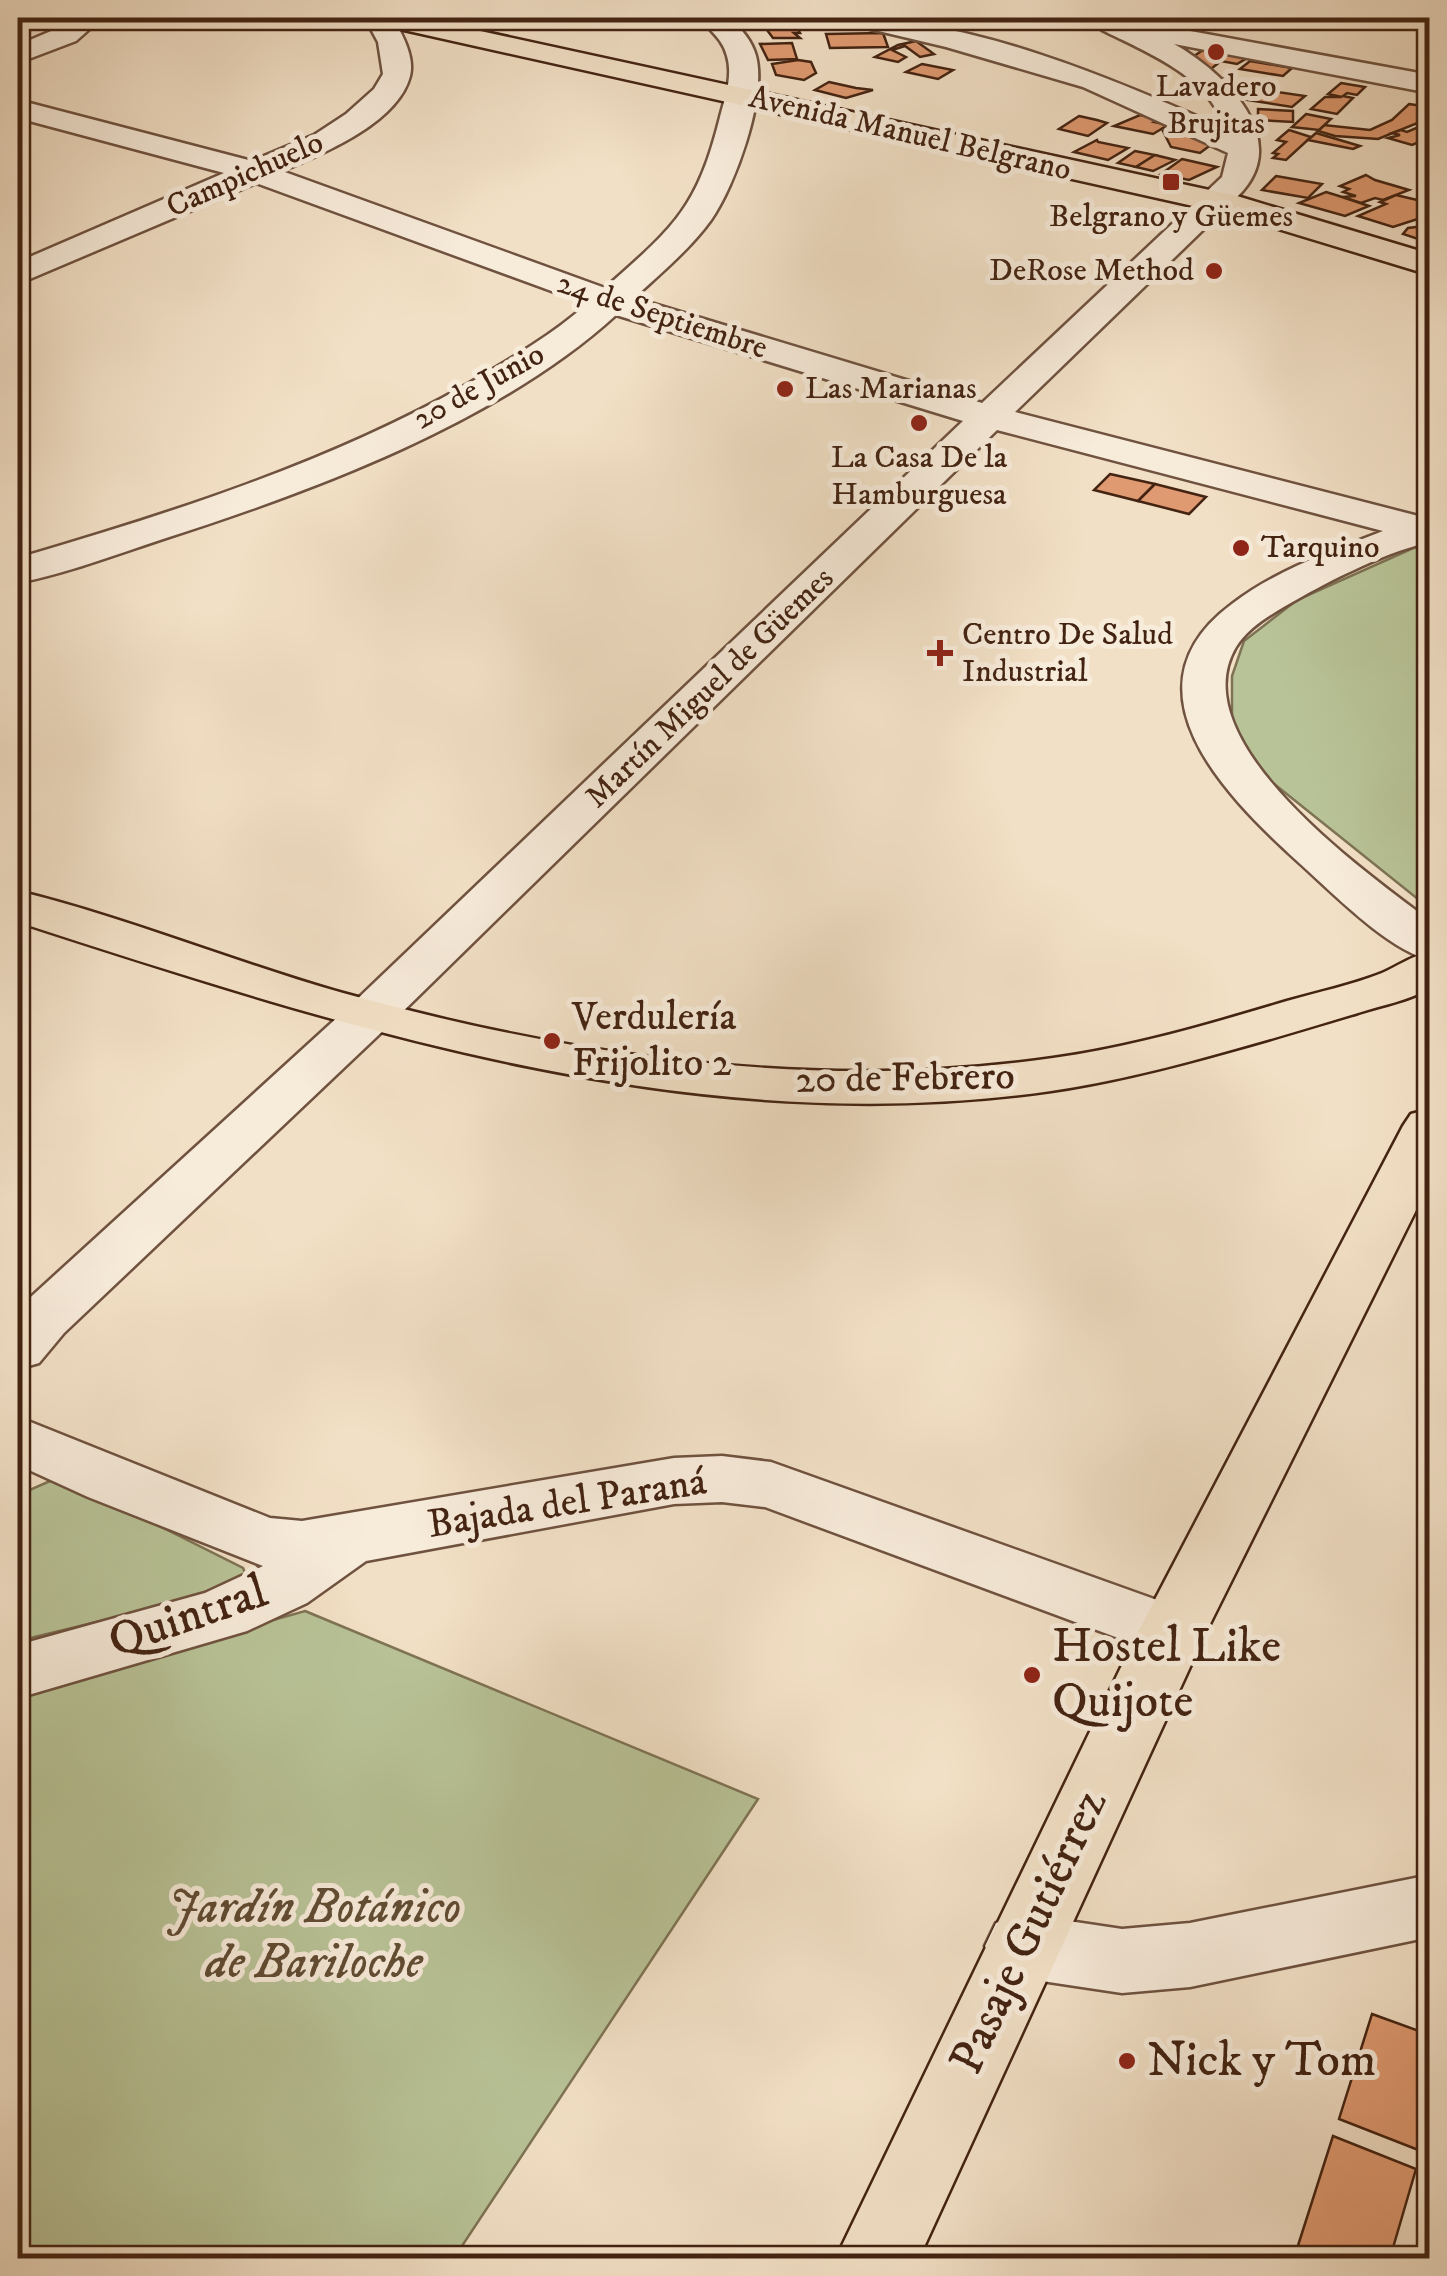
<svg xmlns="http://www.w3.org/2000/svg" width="1447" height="2276" font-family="'IM FELL DW Pica',serif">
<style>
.green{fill:#b8c397;stroke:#7e7354;stroke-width:2.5}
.building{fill:#e09a71;stroke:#432312;stroke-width:2.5}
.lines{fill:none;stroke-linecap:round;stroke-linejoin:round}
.minor-casing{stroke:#6f523f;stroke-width:5}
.major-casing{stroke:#432312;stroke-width:5}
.minor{fill:#f7ebda;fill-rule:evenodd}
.major{fill:#f2e0c6;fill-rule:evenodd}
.poi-dot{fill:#8f2418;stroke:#f7ebda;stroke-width:4}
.labels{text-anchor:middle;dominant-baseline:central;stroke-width:10;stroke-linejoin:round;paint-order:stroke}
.far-poi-label{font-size:32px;fill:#432312;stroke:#f7ebda}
.far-street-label{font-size:32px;fill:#432312;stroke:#f7ebda}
.poi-label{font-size:40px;fill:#432312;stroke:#f7ebda;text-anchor:start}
.street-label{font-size:40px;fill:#432312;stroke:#f7ebda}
.near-street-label{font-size:48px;fill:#432312;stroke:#f7ebda}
.near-poi-label{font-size:48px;fill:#432312;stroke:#f7ebda;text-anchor:start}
.near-park-label{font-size:48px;font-style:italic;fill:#604b33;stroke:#f7ebda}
</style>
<rect width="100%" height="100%" fill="#f2e0c6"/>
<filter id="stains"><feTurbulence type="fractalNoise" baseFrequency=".002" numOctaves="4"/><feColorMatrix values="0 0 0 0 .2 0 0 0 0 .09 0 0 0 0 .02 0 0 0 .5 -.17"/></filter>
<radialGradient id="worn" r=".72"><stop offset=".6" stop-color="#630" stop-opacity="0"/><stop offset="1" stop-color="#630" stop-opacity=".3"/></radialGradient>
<!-- green -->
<g class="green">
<path d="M1429 541V908L1253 767 1232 721V676L1244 641 1297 600Z"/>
<path d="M50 1481 72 1482 243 1568 247 1577 237 1588 18 1641V1495Z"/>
<path d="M305 1611 758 1799 454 2258H18V1693Z"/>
</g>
<!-- building -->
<g class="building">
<path d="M796 26 800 33H794L800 38H773L767 30Z"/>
<path d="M883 33 888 47 830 48 826 34Z"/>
<path d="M916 41 934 54 920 57 905 46 892 50 906 57 898 62 875 57 898 45Z"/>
<path d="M792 43 797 59 768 60 760 44Z"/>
<path d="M1206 48 1249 57 1237 64 1221 61 1211 69 1194 56Z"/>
<path d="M798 60 811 62 816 73 804 80 776 75 772 64Z"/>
<path d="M1250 61 1292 68 1283 76 1240 69Z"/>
<path d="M922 64 953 70 938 79 906 72Z"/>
<path d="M1220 78 1227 79 1262 86 1234 91Z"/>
<path d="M829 82 856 88 873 90 846 98 815 90Z"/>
<path d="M1341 83 1365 87 1357 95 1347 93 1343 96 1353 98 1337 114 1311 109 1325 97H1342L1328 94Z"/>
<path d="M1234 91 1263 97 1271 91 1305 96 1292 107 1242 99Z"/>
<path d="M1409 104 1430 107V118L1378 139 1335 136 1318 131 1324 125 1370 130 1392 120Z"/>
<path d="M1258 109 1293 111V122L1258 120Z"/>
<path d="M1306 114 1331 119 1319 130 1292 127Z"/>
<path d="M1140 115 1159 119 1154 122 1168 125 1153 134 1114 126Z"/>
<path d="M1079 116 1097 120 1107 123 1088 136 1059 129Z"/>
<path d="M1421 126 1430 128 1426 137 1429 138 1412 145 1388 138 1400 135 1392 133 1401 130 1407 132Z"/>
<path d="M1169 128H1190L1199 140 1212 144 1200 153 1171 147 1163 131Z"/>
<path d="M1289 130 1311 137 1286 160 1273 158 1278 154 1273 153 1286 142 1277 140Z"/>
<path d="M1316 133 1360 146 1353 149 1308 140Z"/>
<path d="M1097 140 1098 142 1128 148 1108 160 1074 152Z"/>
<path d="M1135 151 1155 155 1136 167 1118 163Z"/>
<path d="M1155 155 1175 160 1153 171 1136 167Z"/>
<path d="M1182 159 1217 167 1189 180 1161 174Z"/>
<path d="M1366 175 1375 180 1409 190 1383 200 1375 198 1361 203 1342 197 1356 196 1343 192 1349 189 1340 186Z"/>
<path d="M1276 176 1322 184 1308 198 1262 190Z"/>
<path d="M1326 192 1339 196 1369 206 1345 216 1299 203Z"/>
<path d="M1396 195 1430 203V215L1393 227 1358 216 1386 204 1380 202Z"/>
<path d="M1424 226 1430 228V243L1403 234 1408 228Z"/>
<path d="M1110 474 1155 484 1138 501 1094 490Z"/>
<path d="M1155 484 1206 497 1189 514 1138 501Z"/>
<path d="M1372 2014 1430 2035V2123L1421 2151 1339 2119Z"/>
<path d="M1333 2136 1416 2169 1390 2258H1294Z"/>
</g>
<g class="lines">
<defs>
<g id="minor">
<path d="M71 18H102L76 41 18 63V45L56 29Z"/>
<path d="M365 18H393C402 34 415 57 410 76 398 123 322 154 282 171L605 288C674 227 697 209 720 117 725 98 733 76 727 56 723 39 710 31 700 18H729C741 28 752 41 756 56 767 97 735 186 711 220 690 249 661 273 634 298L982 403 1222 177 1228 153 1083 87 946 47 849 24 846 18C972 18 1110 78 1224 128 1211 77 1146 52 1102 30L1098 24 1102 18H1119L1141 28 1152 24 1430 75V93L1174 44C1224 72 1295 140 1238 196L1015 412 1430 519V543C1396 547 1327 582 1296 600 1275 612 1249 626 1236 647 1180 741 1365 872 1430 921V960C1386 949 1330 890 1296 860 1224 794 1119 688 1232 604 1276 570 1332 551 1383 531L997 430 387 1027 64 1333 39 1363 18 1369V1310L22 1305 351 1005 963 421 616 315C499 422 313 491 163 539 115 555 67 573 18 583V558C171 513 326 464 466 385 507 361 551 336 587 304L256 183 18 284V262L224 173 18 118V100L252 161 314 135 346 114 374 89 383 74 378 42Z"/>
<path d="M18 1417 270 1518 302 1521 674 1458 722 1456 771 1462 1196 1614 1206 1632 1196 1650 1172 1658 765 1507 722 1502 674 1504 366 1561 307 1603 247 1631 18 1698V1645L205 1593 263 1566 88 1497 18 1465Z"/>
<path d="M1430 1875V1937L1190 1987 1122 1993 1022 1978 996 1969 985 1946 996 1923 1022 1914 1122 1929 1190 1923Z"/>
</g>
<g id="major">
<path d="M373 18H421L1237 196 1430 254V275L1229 214 386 26 376 24Z"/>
<path d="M18 891C128 918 234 962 343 993 569 1056 818 1092 1053 1058 1133 1047 1210 1024 1287 1001 1318 992 1352 985 1382 973 1398 966 1411 956 1430 952V988C1408 1001 1382 1005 1358 1013 1317 1025 1276 1038 1235 1049 1175 1066 1113 1082 1051 1091 696 1142 351 1030 18 922Z"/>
<path d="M1430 1109V1182L1206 1632 919 2258H836L1138 1632 1403 1126 1411 1114Z"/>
</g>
</defs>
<!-- minor casing -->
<use href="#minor" class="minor-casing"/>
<!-- major casing -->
<use href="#major" class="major-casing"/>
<!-- minor -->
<use href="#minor" class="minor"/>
<!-- major -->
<use href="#major" class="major"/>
</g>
<!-- markers -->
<g class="poi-dot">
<circle cx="1216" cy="52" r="10"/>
<rect x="1161" y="172" width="20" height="20" rx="5"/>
<circle cx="1214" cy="271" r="10"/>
<circle cx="785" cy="389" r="10"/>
<circle cx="919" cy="423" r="10"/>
<circle cx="1241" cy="548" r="10"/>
<path d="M935 638h10v10h10v10h-10v10h-10v-10h-10v-10h10z"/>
<circle cx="552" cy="1041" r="10"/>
<circle cx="1032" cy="1675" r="10"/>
<circle cx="1127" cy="2061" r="10"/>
</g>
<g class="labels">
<!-- far-poi labels -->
<g class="far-poi-label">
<text x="1216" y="87">Lavadero<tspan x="1216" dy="37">Brujitas</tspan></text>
<text x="1171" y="217">Belgrano y Güemes</text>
<text x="1194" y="271" text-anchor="end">DeRose Method</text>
<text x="805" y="389" text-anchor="start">Las Marianas</text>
<text x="919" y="458">La Casa De la<tspan x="919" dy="37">Hamburguesa</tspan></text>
<text x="1261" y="548" text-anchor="start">Tarquino</text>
<text x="962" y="635" text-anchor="start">Centro De Salud<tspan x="962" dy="37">Industrial</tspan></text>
</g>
<!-- far-street labels -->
<g class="far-street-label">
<text transform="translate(910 134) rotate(13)">Avenida Manuel Belgrano</text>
<text transform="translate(245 175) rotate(-24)">Campichuelo</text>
<text transform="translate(662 316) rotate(18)">24 de Septiembre</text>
<text transform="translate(479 387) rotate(-29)">20 de Junio</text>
<text transform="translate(710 688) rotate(-44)">Martín Miguel de Güemes</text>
</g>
<!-- poi labels -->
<g class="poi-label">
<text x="572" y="1018">Verdulería<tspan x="572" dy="46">Frijolito 2</tspan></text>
</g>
<!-- street labels -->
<g class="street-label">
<text transform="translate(905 1079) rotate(-1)">20 de Febrero</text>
<text transform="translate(567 1504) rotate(-9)">Bajada del Paraná</text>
</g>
<!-- near-street labels -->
<g class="near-street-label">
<text transform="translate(188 1617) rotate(-19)">Quintral</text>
<text transform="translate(1029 1932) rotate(-65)">Pasaje Gutiérrez</text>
</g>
<!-- near-poi labels -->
<g class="near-poi-label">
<text x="1052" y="1647">Hostel Like<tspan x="1052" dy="55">Quijote</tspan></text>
<text x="1147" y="2061">Nick y Tom</text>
</g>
<!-- near-park labels -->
<g class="near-park-label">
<text x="314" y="1908">Jardín Botánico<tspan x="314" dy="55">de Bariloche</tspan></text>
</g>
</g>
<!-- margin -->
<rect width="1447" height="2276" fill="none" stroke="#f2e0c6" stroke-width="60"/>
<rect x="20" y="20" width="1407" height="2236" fill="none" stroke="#432312" stroke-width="5"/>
<rect x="30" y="30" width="1387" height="2216" fill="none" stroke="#432312" stroke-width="2.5"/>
<rect width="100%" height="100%" filter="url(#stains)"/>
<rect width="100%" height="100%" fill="url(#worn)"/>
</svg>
